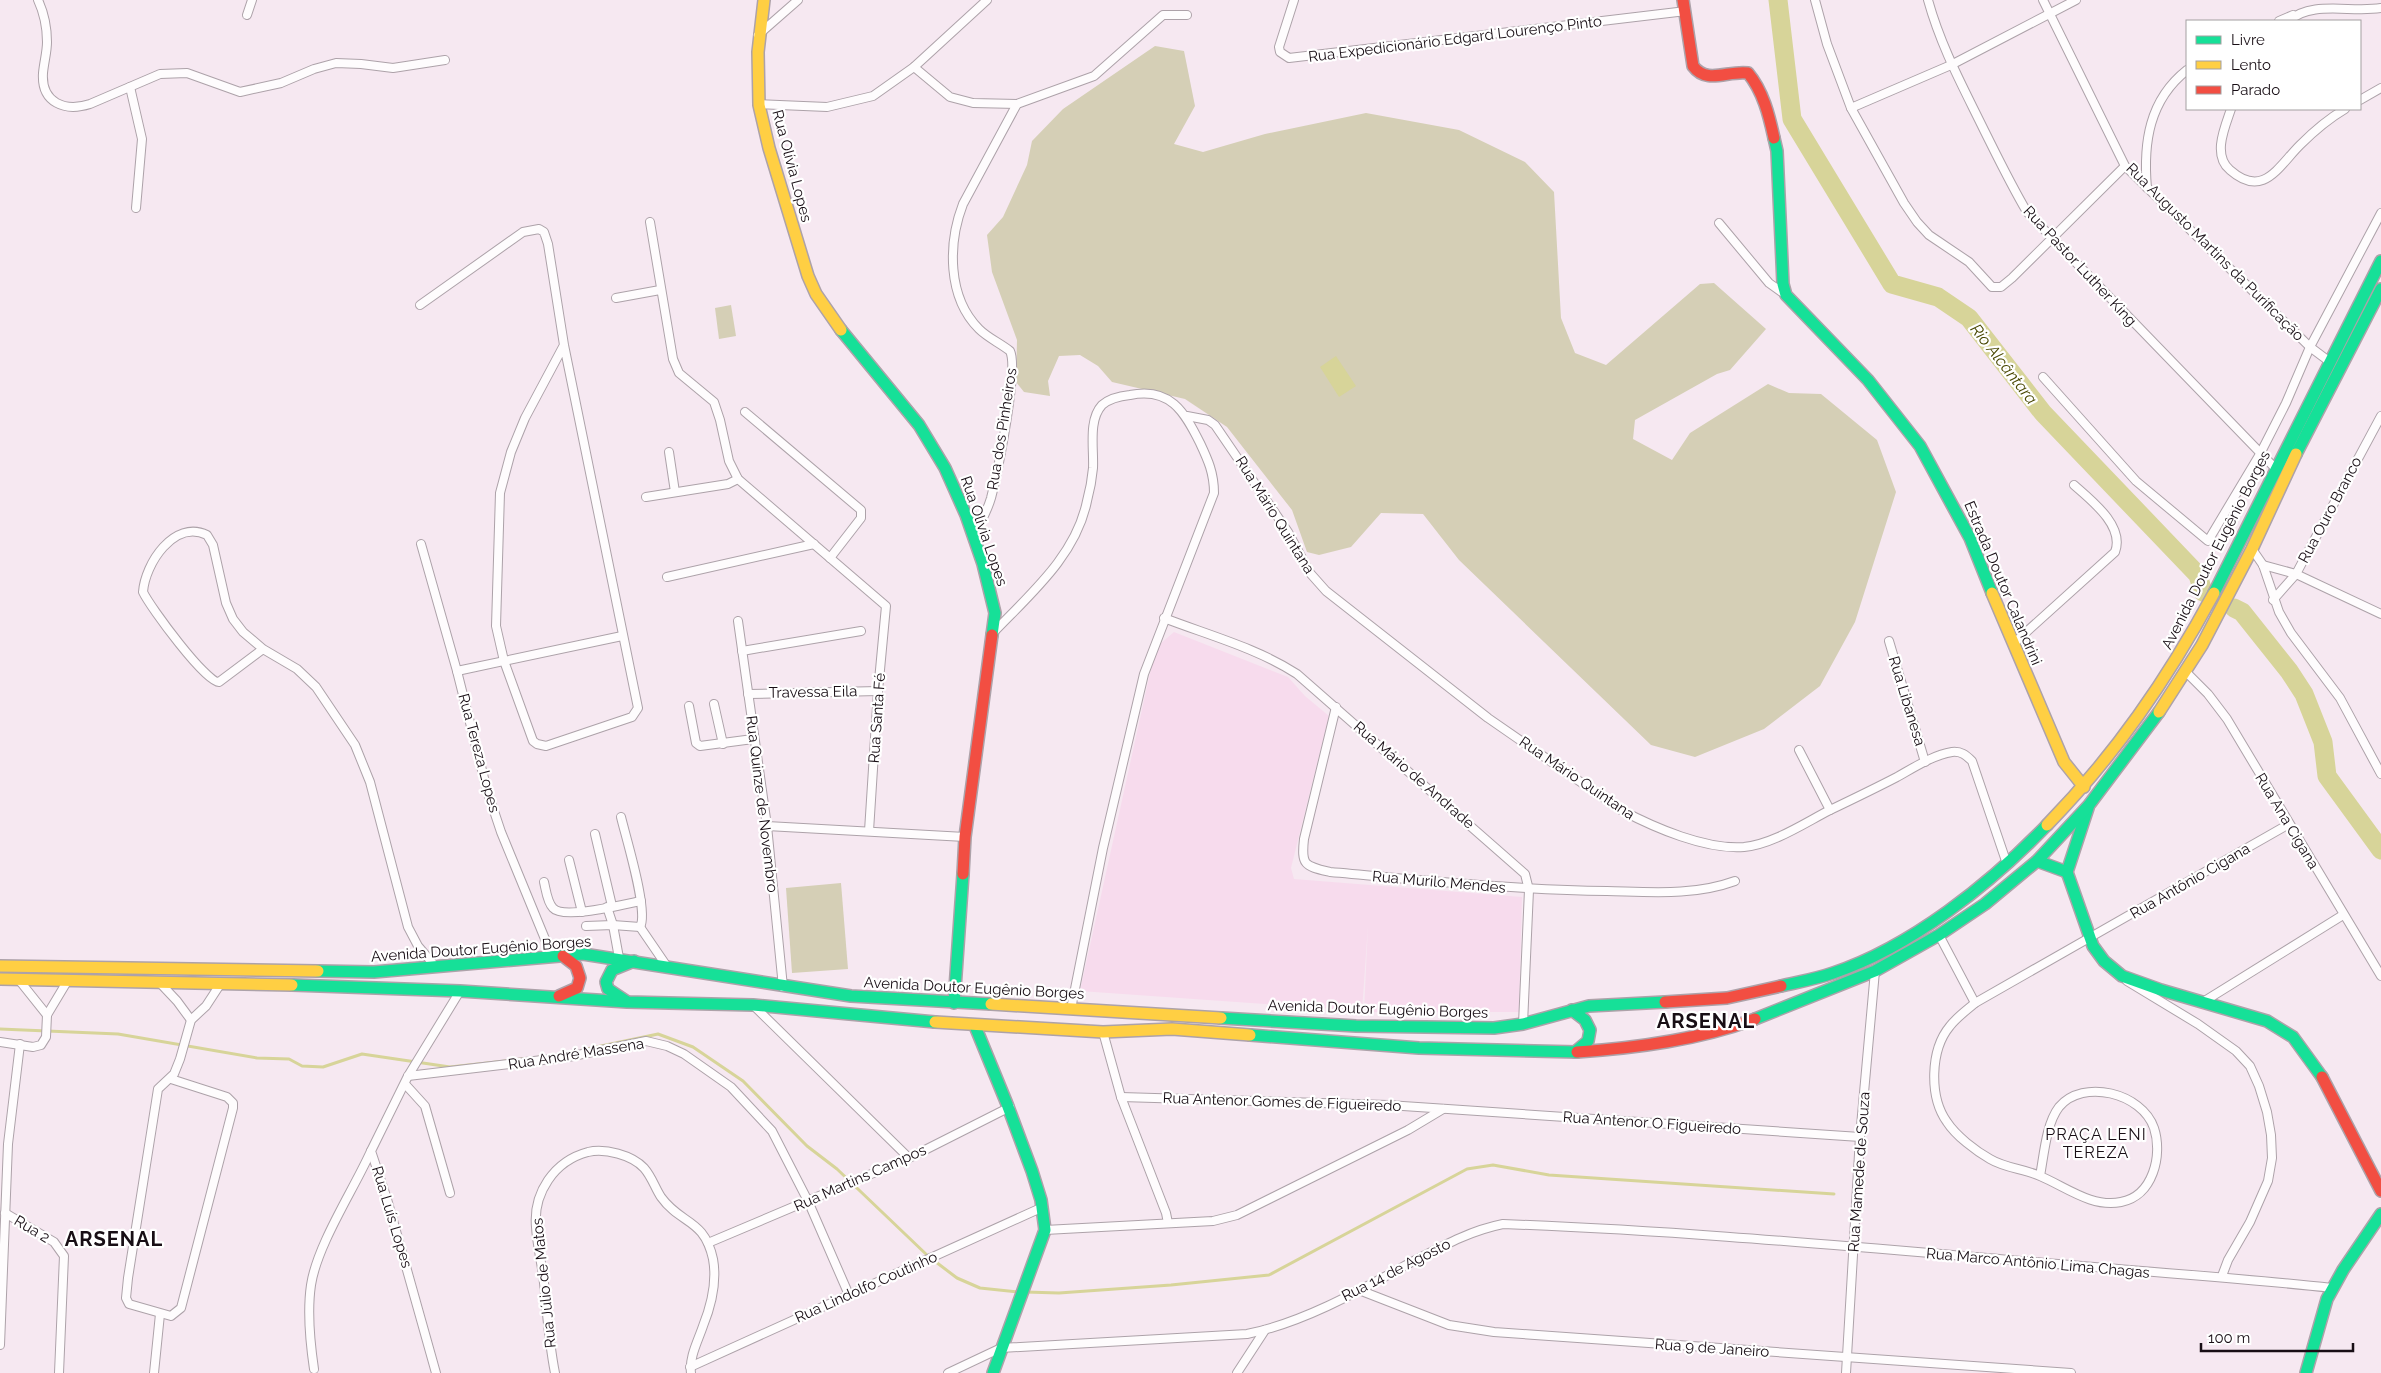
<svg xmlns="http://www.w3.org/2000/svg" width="2381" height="1373" font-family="Raleway,sans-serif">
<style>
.built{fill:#f7dbed}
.green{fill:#d5cfb6}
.water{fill:#d7d499}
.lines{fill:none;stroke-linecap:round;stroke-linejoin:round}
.stream{stroke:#d7d499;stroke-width:3}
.river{stroke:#d7d499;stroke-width:19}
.street-casing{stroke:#ada2a9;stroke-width:10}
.fast-casing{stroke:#ada2a9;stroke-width:14}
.slow-casing{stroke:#ada2a9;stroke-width:14}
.jam-casing{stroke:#ada2a9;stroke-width:14}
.street{stroke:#fefcfd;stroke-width:8}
.fast{stroke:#16e098;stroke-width:11}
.slow{stroke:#ffcf43;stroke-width:11}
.jam{stroke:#f24e42;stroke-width:11}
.labels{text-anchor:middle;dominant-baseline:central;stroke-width:4.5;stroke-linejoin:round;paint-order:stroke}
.street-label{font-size:15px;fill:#180e15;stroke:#fff}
.water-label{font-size:16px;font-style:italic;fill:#484700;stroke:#fff}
.neighbourhood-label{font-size:16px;letter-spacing:1px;fill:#180e15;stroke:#fff}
.district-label{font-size:20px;font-weight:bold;letter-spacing:1px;fill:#180e15;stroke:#fff}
</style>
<rect width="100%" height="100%" fill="#f6e8f1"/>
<!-- built -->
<path class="built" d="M1174 632 1288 677 1305 696 1329 716 1291 868 1294 879 1522 897 1519 1012H1364L1368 925 1362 1011 1080 991 1154 655 1160 644Z"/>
<!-- green -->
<g class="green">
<path d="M1155 46 1184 51 1195 106 1174 144 1203 152 1265 134 1366 113 1459 130 1525 162 1554 192 1561 318 1575 353 1606 365 1700 284 1714 283 1766 329 1730 370 1717 374 1635 420 1633 439 1672 460 1690 433 1768 384 1789 393 1821 394 1877 440 1896 492 1855 622 1820 686 1764 729 1695 757 1651 745 1459 560 1423 514 1381 513 1351 547 1319 555 1307 552 1292 510 1227 427 1185 399 1112 382 1098 366 1080 355 1059 356 1048 381 1050 396 1024 392 1016 382 1017 340 992 272 987 235 1003 217 1027 165 1032 141 1063 109Z"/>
<path d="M731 305 736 336 719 339 715 308Z"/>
<path d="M841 883 848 969 792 973 786 888Z"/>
</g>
<!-- water -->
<path class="water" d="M1336 356 1356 386 1339 397 1320 367Z"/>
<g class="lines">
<!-- stream -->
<g class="stream">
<path d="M0 1029 118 1034 257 1058 289 1059 302 1066 323 1067 362 1054 450 1067 541 1057"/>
<path d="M582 1050 658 1034 693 1047 743 1081 807 1146 837 1169 928 1256 957 1278 980 1288 1019 1292"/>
<path d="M1025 1292 1059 1293 1171 1285 1269 1275 1467 1169 1493 1165 1549 1175 1834 1194"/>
</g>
<!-- river -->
<g class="river">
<path d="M1778 0 1792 119 1892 284 1938 297 1969 318 2043 413 2198 575 2203 592"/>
<path d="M2234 608 2242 612 2289 671 2304 694 2323 742 2327 776 2381 850"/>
</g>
<defs>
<g id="street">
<path d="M38 0C44 13 47 27 47 42 47 52 44 62 43 73 41 103 65 112 90 104L160 74 187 73 240 92 281 83 314 69 336 63 361 64 393 68 445 60"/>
<path d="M1294 0 1279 47 1280 52 1289 58 1686 11"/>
<path d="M1815 0 1827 44 1851 108 1904 203 1917 222 1929 235 1969 262 1992 287H2001L2012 278 2125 166"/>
<path d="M1928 0C1941 47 1963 87 1984 130 1998 158 2011 185 2027 212L2275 468"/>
<path d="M2043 0 2125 166 2310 347 2330 362"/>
<path d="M247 15 252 0"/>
<path d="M2279 21 2293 15"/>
<path d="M2289 21C2311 0 2351 13 2381 8"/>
<path d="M758 35 798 0"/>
<path d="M914 67 950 97 973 103 1017 104"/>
<path d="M130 87 142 139 136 208"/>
<path d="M2360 100 2381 88"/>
<path d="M759 104 827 107 873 96 914 67 987 0"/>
<path d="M1851 108 1951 65 2076 0"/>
<path d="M2231 109C2225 127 2212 155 2230 170 2263 199 2278 167 2300 145 2314 131 2328 119 2345 109"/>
<path d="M2147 188C2143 143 2149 100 2187 70"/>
<path d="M650 222 673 359 679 373 714 402 720 420 729 461 738 479 886 606 878 691 869 831"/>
<path d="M1719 223 1769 283 1786 295"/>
<path d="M616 298 660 290"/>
<path d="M420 305 523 232 539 229 544 232 548 244 564 345 638 708 632 717 546 746 537 744 533 741 504 661 496 626 500 493 511 452 525 418 564 345"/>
<path d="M2043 377 2136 481 2208 541 2260 454 2286 403 2310 347 2381 213"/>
<path d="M745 412 861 510V518L830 558"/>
<path d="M1187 416 1208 420 1215 425 1288 532 1310 573 1326 591 1488 718 1621 810C1655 828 1706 850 1744 847 1773 844 1803 824 1828 811 1851 800 1874 789 1897 777 1913 768 1933 755 1952 752 1961 751 1966 755 1972 761L2007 864"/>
<path d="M669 452 675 492"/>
<path d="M646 497 728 484 738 479"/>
<path d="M973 536C980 524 987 512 991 498 997 475 1019 369 1010 351 1000 343 988 338 979 329 947 297 948 243 963 204L1017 104 1094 76 1163 15H1187"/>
<path d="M421 544 457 671 487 790 501 832 552 956"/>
<path d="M2252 549 2263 565 2279 612 2291 633 2340 698 2381 774"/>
<path d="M2263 565 2296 574 2381 614"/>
<path d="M667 577 814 544"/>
<path d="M2273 600 2296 574 2381 416"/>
<path d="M1164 618C1208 635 1257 648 1297 674L1525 874 1529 890 1523 1024"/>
<path d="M738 621 767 826 783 987"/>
<path d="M992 634C1029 595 1076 556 1087 501 1090 490 1092 479 1093 468 1094 449 1088 420 1102 405 1110 398 1120 396 1130 395 1170 387 1184 411 1200 443 1208 460 1214 473 1214 493L1144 674 1103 848 1071 1009"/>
<path d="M1889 641 1925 762"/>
<path d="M2013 644 2115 552C2125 526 2091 500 2074 485"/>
<path d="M263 649 219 682C207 684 150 607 143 592 145 564 174 519 207 535L213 545 226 603 233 619 243 632 263 649 297 669 316 687 355 745 370 782 408 927 418 946 435 966"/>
<path d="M742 651 861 631"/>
<path d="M457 671 622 636"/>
<path d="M2186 672 2208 694 2227 719 2381 976"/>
<path d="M748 694 878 691"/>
<path d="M714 704 723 744"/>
<path d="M689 706 696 743 700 746 753 739"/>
<path d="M1336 707 1304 839C1301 866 1305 866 1330 872 1423 880 1515 890 1607 891 1651 892 1694 896 1735 881"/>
<path d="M1799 750 1830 810"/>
<path d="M767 826 965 837"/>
<path d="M595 834 612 906"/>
<path d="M569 860 582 912"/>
<path d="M544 882C546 890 547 902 553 908 563 920 625 904 641 901"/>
<path d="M607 907 613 925 619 958"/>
<path d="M586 926 613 925 640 927C649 912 626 838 621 817"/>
<path d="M640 927 666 965"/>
<path d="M1939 935 1975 1003"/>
<path d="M19 980 47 1015"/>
<path d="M2127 981 2198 1024 2236 1051 2250 1066 2259 1086 2267 1112 2271 1135 2272 1158 2268 1181 2250 1222 2228 1260 2222 1276"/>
<path d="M160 983 177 1001 191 1020"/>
<path d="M2203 1002 2343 915"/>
<path d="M755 1007 909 1158"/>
<path d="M1103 1032 1121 1097 1166 1213 1168 1223"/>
<path d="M0 1042 33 1047 41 1045 46 1037 47 1015 68 980"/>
<path d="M408 1076 568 1057 646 1041 667 1046 684 1054 731 1087 772 1131 808 1201 849 1295"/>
<path d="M171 1079 227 1097 233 1103V1108L181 1308 171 1316 129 1304 126 1298 128 1278 158 1089 174 1074 180 1059 191 1020 206 1006 221 983"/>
<path d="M405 1084 425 1106 450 1193"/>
<path d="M1121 1097 1388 1105 1860 1137"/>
<path d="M2040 1176C2044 1155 2046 1124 2059 1107 2083 1078 2142 1093 2154 1128 2163 1155 2153 1196 2121 1202 2092 1208 2066 1187 2040 1176 2024 1169 2005 1168 1990 1159 1976 1151 1956 1136 1947 1122 1929 1097 1930 1050 1950 1026 1957 1017 1967 1010 1975 1003L2289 824"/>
<path d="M5 1213 54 1242 64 1256 59 1373"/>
<path d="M1045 1230 1213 1221 1237 1215 1408 1130 1443 1109"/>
<path d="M708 1243 909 1158 1010 1107"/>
<path d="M1359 1290 1449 1325 1494 1332 2071 1373"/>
<path d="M0 1345 8 1144 20 1044"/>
<path d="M690 1367 1043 1207"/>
<path d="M314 1369C310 1342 307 1312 311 1285 317 1245 354 1189 371 1151"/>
<path d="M154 1373 160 1314"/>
<path d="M436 1373 387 1199 371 1151 408 1076 460 991"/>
<path d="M555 1373C549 1343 547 1313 544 1283 542 1264 537 1245 536 1227 533 1193 554 1161 588 1152 605 1148 632 1155 644 1168 652 1177 655 1188 661 1197 681 1225 704 1218 713 1259 717 1281 711 1306 703 1326 698 1341 689 1357 691 1373"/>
<path d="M948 1373 1001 1348 1247 1334C1302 1323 1359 1291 1408 1264 1439 1248 1468 1231 1503 1224 1669 1230 1834 1245 1999 1259 2110 1269 2221 1276 2332 1288"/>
<path d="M1237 1373 1265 1330"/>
<path d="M1846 1373 1860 1137 1875 971"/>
</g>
<g id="fast">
<path d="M1774 138 1777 151 1783 284 1786 295 1868 380 1920 446 1970 538 1992 593"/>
<path d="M841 330 919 425 945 468 966 515 983 564 995 613 992 635"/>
<path d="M2296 454 2381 289"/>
<path d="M2214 593 2381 261"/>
<path d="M2088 808 2067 872 2093 946 2104 961 2122 976 2161 990 2267 1021 2293 1037 2322 1077"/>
<path d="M2037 861 2067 872"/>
<path d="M318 971 374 972 583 954 851 996 991 1004"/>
<path d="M292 985 460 991 627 1002 753 1005 935 1022"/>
<path d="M1781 986C1798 982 1816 979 1833 973 1911 947 1990 884 2047 825"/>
<path d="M626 1001 608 989 606 982 612 970 634 961"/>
<path d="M954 1003 963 874"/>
<path d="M1572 1010 1585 1020 1590 1030 1588 1041 1575 1052"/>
<path d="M1221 1018 1356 1026 1494 1028 1523 1024 1589 1006 1665 1002"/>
<path d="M1755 1019 1875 971 1939 935 1985 904 2037 861 2089 805 2159 712"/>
<path d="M975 1026 1007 1104 1032 1171 1041 1200 1045 1230 993 1373"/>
<path d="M1250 1035 1419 1048 1577 1052"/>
<path d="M2306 1373 2327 1299 2343 1270 2381 1214"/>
</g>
<g id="slow">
<path d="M764 0 758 52 759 105 769 148 808 276 816 294 841 330"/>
<path d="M1992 593 2064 762 2084 787"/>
<path d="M2159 712 2202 645 2252 549 2296 454"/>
<path d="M2047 825C2115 755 2167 680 2214 593"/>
<path d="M0 966 318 971"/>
<path d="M0 979 292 985"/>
<path d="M991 1004 1221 1018"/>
<path d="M935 1022 1103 1032 1172 1029 1250 1035"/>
</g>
<g id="jam">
<path d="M1683 0 1693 66C1707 85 1728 70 1748 73 1763 91 1769 115 1774 138"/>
<path d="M963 874 965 837 992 635"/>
<path d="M559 996 577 988 580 978 576 966 563 956"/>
<path d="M1665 1002 1727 998 1781 986"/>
<path d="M1577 1052C1637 1048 1698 1040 1755 1019"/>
<path d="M2322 1077 2381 1191"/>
</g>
</defs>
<!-- street casing -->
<use href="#street" class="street-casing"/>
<!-- fast casing -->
<use href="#fast" class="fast-casing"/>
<!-- slow casing -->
<use href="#slow" class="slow-casing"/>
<!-- jam casing -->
<use href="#jam" class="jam-casing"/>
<!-- street -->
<use href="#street" class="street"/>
<!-- fast -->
<use href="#fast" class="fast"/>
<!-- slow -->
<use href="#slow" class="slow"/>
<!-- jam -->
<use href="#jam" class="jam"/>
</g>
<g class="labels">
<!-- street labels -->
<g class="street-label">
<text transform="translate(1455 39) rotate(-7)">Rua Expedicionário Edgard Lourenço Pinto</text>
<text transform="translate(792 166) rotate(75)">Rua Olívia Lopes</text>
<text transform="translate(2215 252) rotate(45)">Rua Augusto Martins da Purificação</text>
<text transform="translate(2080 266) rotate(47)">Rua Pastor Luther King</text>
<text transform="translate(1002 429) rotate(-81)">Rua dos Pinheiros</text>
<text transform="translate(2330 510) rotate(-62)">Rua Ouro Branco</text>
<text transform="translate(1275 515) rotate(58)">Rua Mário Quintana</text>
<text transform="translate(984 531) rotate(71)">Rua Olívia Lopes</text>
<text transform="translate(2216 550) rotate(-63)">Avenida Doutor Eugênio Borges</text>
<text transform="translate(2003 583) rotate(67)">Estrada Doutor Calandrini</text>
<text transform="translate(813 692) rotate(-1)">Travessa Eila</text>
<text transform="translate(1907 701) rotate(73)">Rua Libanesa</text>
<text transform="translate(877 718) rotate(-86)">Rua Santa Fé</text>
<text transform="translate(479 753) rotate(75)">Rua Tereza Lopes</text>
<text transform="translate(1414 775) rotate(41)">Rua Mário de Andrade</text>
<text transform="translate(1577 778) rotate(34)">Rua Mário Quintana</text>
<text transform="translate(762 804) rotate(83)">Rua Quinze de Novembro</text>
<text transform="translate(2287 821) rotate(59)">Rua Ana Cigana</text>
<text transform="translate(2190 881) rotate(-30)">Rua Antônio Cigana</text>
<text transform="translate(1439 882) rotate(5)">Rua Murilo Mendes</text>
<text transform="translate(481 949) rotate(-4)">Avenida Doutor Eugênio Borges</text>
<text transform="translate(974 988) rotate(3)">Avenida Doutor Eugênio Borges</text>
<text transform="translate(1378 1009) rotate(2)">Avenida Doutor Eugênio Borges</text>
<text transform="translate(576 1054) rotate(-9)">Rua André Massena</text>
<text transform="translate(1282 1102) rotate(2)">Rua Antenor Gomes de Figueiredo</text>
<text transform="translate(1652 1123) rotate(4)">Rua Antenor O Figueiredo</text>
<text transform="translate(1859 1172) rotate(-86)">Rua Mamede de Souza</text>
<text transform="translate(860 1178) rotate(-24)">Rua Martins Campos</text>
<text transform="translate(392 1217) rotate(73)">Rua Luís Lopes</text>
<text transform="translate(32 1229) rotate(31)">Rua 2</text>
<text transform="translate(2038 1263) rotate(5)">Rua Marco Antônio Lima Chagas</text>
<text transform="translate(1396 1270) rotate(-27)">Rua 14 de Agosto</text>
<text transform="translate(544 1283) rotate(-96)">Rua Júlio de Matos</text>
<text transform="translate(866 1287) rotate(-24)">Rua Lindolfo Coutinho</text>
<text transform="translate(1712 1348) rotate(4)">Rua 9 de Janeiro</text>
</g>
<!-- water labels -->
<g class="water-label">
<text transform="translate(2004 364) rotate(52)">Rio Alcântara</text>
</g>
<!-- neighbourhood labels -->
<g class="neighbourhood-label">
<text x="2096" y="1134">PRAÇA LENI<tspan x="2096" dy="18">TEREZA</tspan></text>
</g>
<!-- district labels -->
<g class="district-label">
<text x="1706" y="1021">ARSENAL</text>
<text x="114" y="1239">ARSENAL</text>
</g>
</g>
<!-- legend -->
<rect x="2186" y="20" width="175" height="90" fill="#ffffff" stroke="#a39fa1"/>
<rect x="2196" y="36" width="25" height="8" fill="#16e098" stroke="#a39fa1"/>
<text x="2231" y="45" font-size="15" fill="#180e15">Livre</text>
<rect x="2196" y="61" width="25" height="8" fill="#ffcf43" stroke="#a39fa1"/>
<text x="2231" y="70" font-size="15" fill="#180e15">Lento</text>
<rect x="2196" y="86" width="25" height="8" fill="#f24e42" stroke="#a39fa1"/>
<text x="2231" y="95" font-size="15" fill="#180e15">Parado</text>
<!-- scale -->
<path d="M2201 1343v8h152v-8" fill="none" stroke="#180e15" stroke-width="2.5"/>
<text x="2208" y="1343" font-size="15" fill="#180e15" stroke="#ffffff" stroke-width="4" paint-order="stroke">100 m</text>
</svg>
